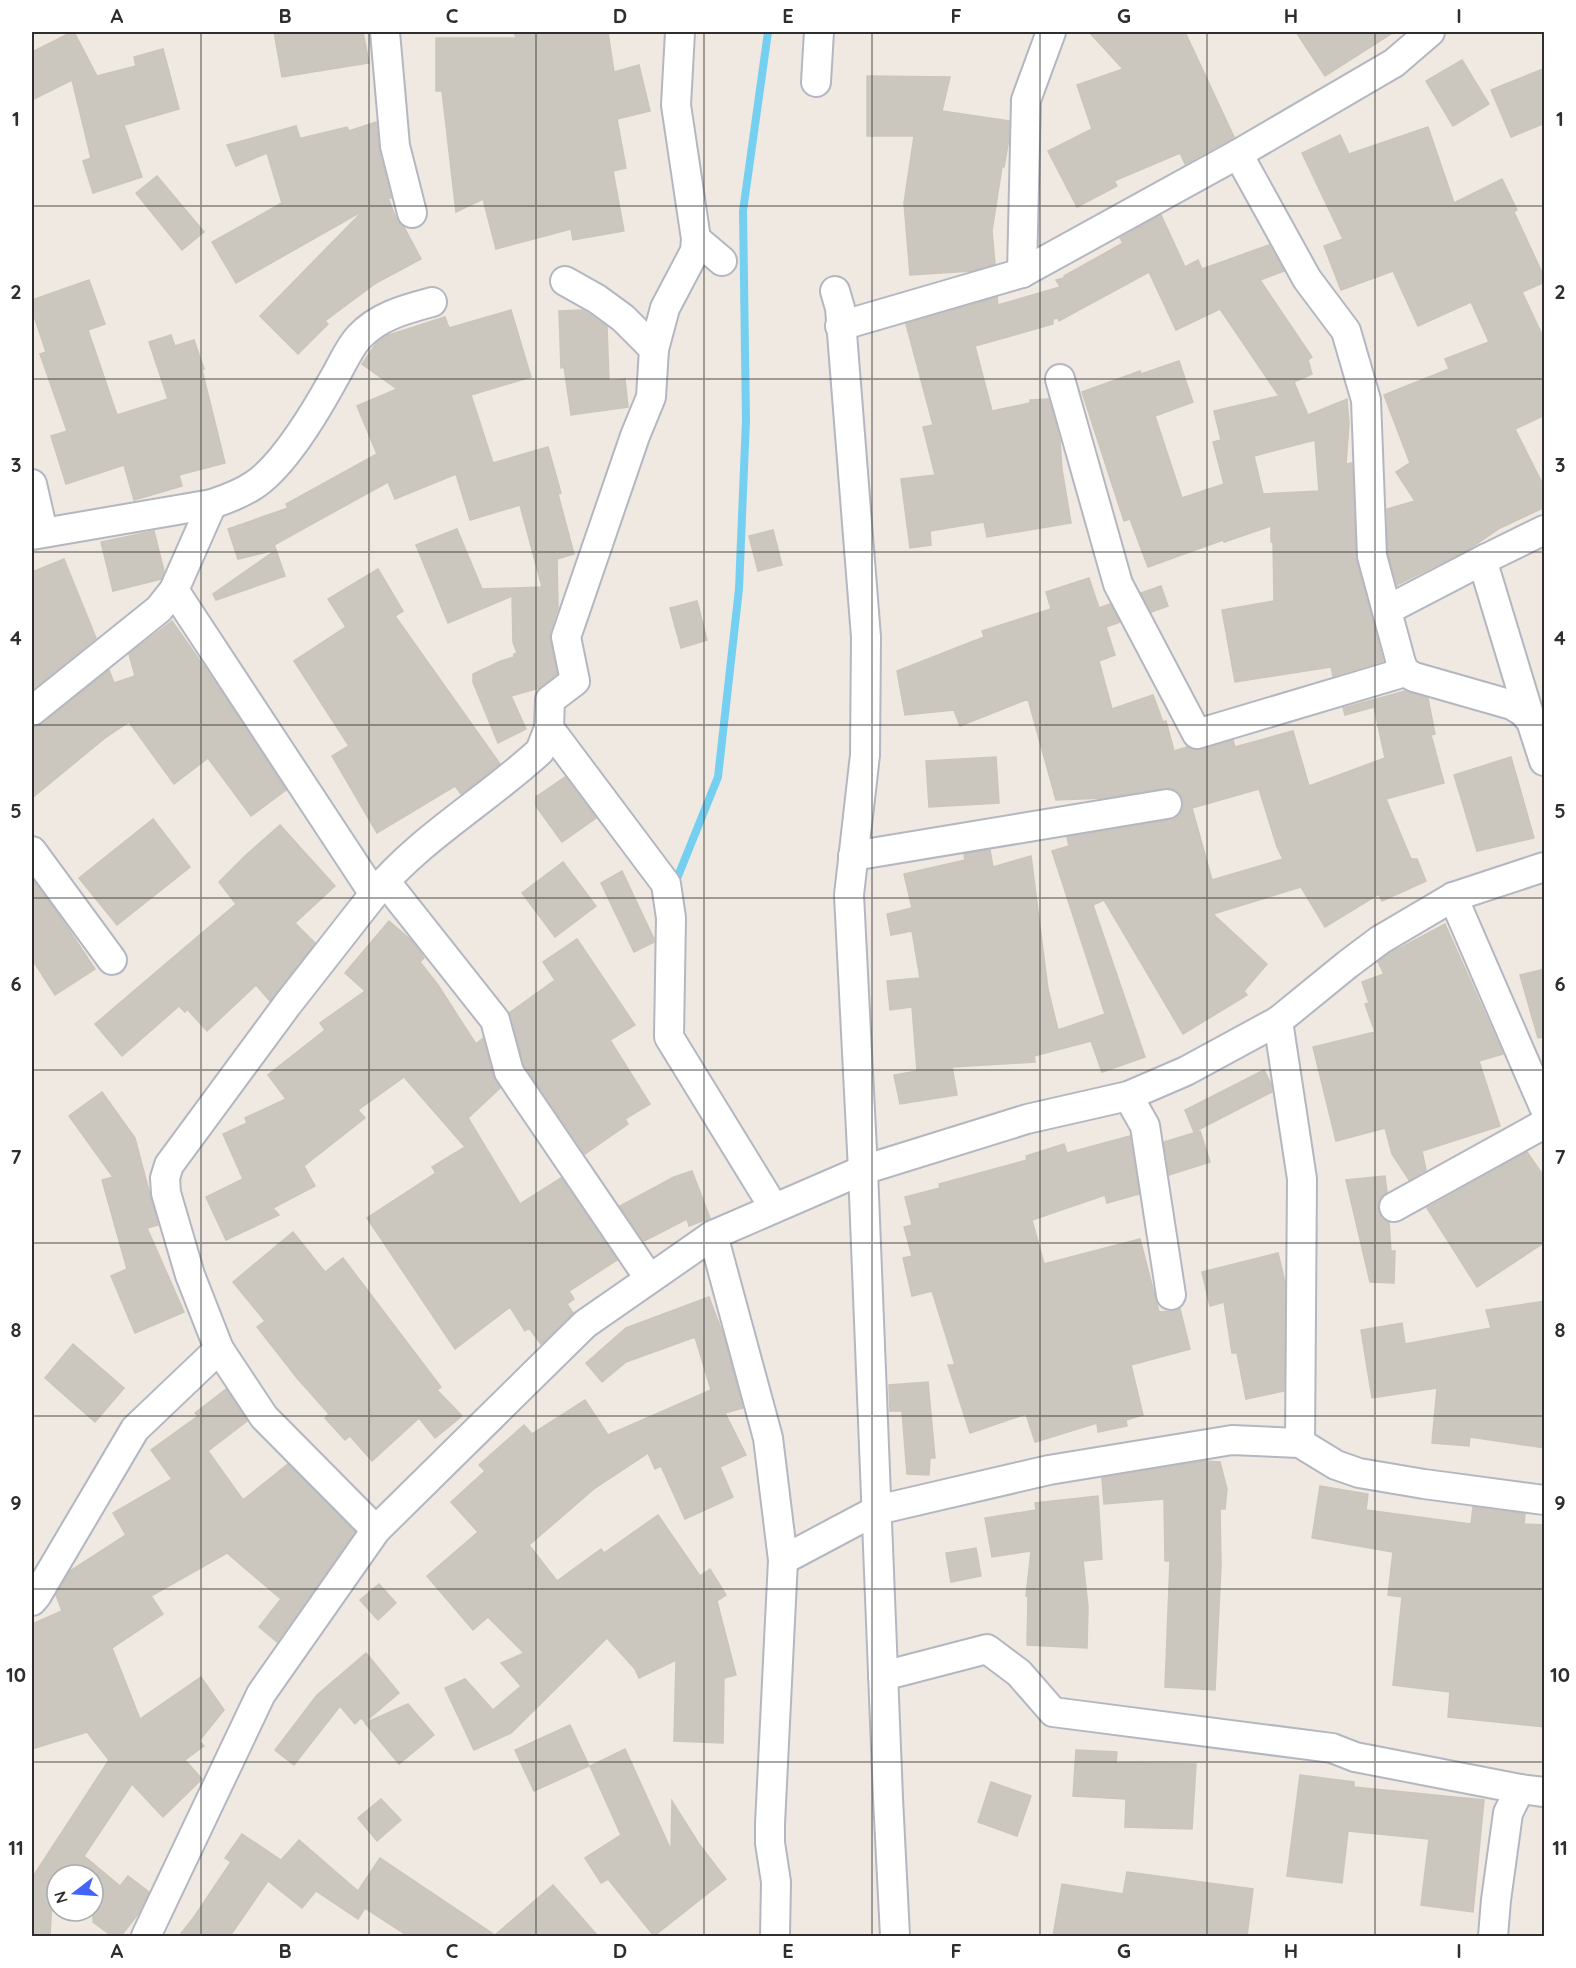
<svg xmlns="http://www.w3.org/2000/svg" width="1576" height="1968" font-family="Quicksand,sans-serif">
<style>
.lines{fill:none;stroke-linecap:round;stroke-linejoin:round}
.stream{stroke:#75cff0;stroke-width:8}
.building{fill:#cbc7bf;stroke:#cbc5ba;stroke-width:1.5;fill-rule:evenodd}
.minor-casing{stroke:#b4b7c1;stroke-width:32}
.minor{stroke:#fff;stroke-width:28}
.grid{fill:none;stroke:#2e2e2e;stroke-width:1.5;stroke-opacity:0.55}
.neatline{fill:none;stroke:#2e2e2e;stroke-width:2}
.grid-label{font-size:20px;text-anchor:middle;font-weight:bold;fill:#2e2e2e}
</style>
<rect width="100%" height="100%" fill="#efe9e1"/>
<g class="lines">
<!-- stream -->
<path class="stream" d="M674 886 718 777 739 589 746 420 743 211 768 32"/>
</g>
<!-- building -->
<g class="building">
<path d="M72 32H74L97 76 136 66 134 57 163 49 179 109 124 125 142 177 93 193 83 161 91 158 72 80 32 100V52Z"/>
<path d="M274 32H363L369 63 282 77Z"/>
<path d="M514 32H608L614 72 639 65 650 111 617 119 626 168 613 171 624 231 573 240 571 229 496 249 483 199 456 212 442 91H436V38H516Z"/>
<path d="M1089 32H1185L1234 137 1185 164 1180 153 1114 181 1117 186 1077 207 1048 151 1092 129 1077 85 1123 69Z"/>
<path d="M1296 32H1394L1325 76Z"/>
<path d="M1462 60 1489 104 1453 126 1426 81Z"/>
<path d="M1545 68V123L1511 137 1491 90Z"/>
<path d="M867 76 950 77 942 111 1009 121V139L1004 167H1002L992 231 995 264 972 271 910 275 904 203 914 136H867Z"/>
<path d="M376 122 379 150 391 198H388L396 218 404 227 421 259 376 283 325 321 328 324 298 354 260 316 360 214 359 213 236 283 212 242 282 203 267 153 236 166 227 145 296 126 300 138 298 139 347 127 349 131Z"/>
<path d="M1428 127 1454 203 1502 179 1517 210 1514 212 1545 279V282L1522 292 1545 341V415L1515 429 1545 489V507L1500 528 1469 549 1397 585 1388 554 1387 509 1415 501 1396 472 1410 463 1384 395 1449 369 1445 359 1489 342 1471 302 1418 326 1393 271 1341 290 1324 246 1343 239 1302 153 1340 135 1349 154Z"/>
<path d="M157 176 204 232 182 250 136 193Z"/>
<path d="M1161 215 1185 267 1198 260 1202 269 1269 245 1284 271 1260 280 1312 357 1308 360 1312 374 1294 382 1308 415 1347 399 1349 424 1346 464 1352 463 1356 557 1383 661 1333 676 1331 667 1235 682 1222 610 1274 601 1273 542H1271V526L1224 542 1223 540 1148 567 1130 519 1124 521 1082 392 1140 371 1141 374 1179 361 1193 402 1155 416 1182 498 1224 484 1213 442 1221 440 1214 411 1279 396 1220 309 1176 330 1149 272 1059 321 1058 318 1053 319V324L975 346 992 411 1030 403V400L1049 399 1060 441 1062 469 1071 523 987 537 984 522 930 531 931 545 910 548 901 479 935 475 923 427 933 425 906 324 997 297 998 305 1060 287 1056 280 1064 278V276L1123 243 1120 238ZM1315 440 1319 491 1263 494 1254 456Z"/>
<path d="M89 280 105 324 88 330 117 415 168 399 149 342 171 335 175 346 194 340 204 369 202 370 225 463 179 475 182 486 134 500 124 465 66 484 51 436 67 431 40 354 46 352 32 310V300Z"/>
<path d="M511 310 531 377 471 395 493 463 548 447 561 493 558 494 574 554 557 559 558 608 550 632V640L557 674 539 688 511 696 526 729 498 743 473 682V674L501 661 514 657V654L517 653 513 642 512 596 448 623 416 545 457 529 482 589 542 587 520 505 470 520 456 474 395 499 388 482 274 545 276 550 238 559 228 529 288 508 286 504 377 454 357 406 397 389 362 364 377 342 386 336 445 317 449 328Z"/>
<path d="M583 310 607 327 609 381 625 379 628 407 571 415 564 367 561 368 559 311Z"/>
<path d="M773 530 782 565 758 571 749 536Z"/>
<path d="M154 531 164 571 161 579 113 591 101 542Z"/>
<path d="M276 550 285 576 216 600 213 594Z"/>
<path d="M64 559 96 638 32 690V572Z"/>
<path d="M378 569 403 611 395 616 500 764 461 794 455 786 377 833 332 756 349 746 294 661 346 627 328 599Z"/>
<path d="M1089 578 1099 608 1110 604 1120 622 1106 627 1115 655 1099 661 1112 709 1153 695 1163 722 1166 721 1174 751 1187 747 1194 750H1201L1233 740 1235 747 1293 731 1309 786 1385 758 1374 707 1345 715 1343 708 1405 691 1428 698 1435 734 1431 735 1444 783 1386 799 1411 859H1417L1426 881 1382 901 1379 894 1325 927 1301 887 1213 914 1267 964 1244 991 1247 995 1183 1034 1104 900 1093 905 1145 1057 1102 1072 1091 1041 1034 1056 1035 1062 952 1067 957 1095 900 1104 894 1075 917 1071 912 1007 890 1010 887 981 920 978 912 931 891 935 887 914 912 908 904 874 965 860 964 854 990 850 993 867 1031 856 1048 989 1058 1030 1105 1014 1052 851 1069 846 1067 837 1170 820 1178 816 1183 809V802L1180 794 1173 789 1165 788 1103 798 1056 800 1028 699 960 726 954 710 905 715 897 671 984 637 982 631 1051 609 1046 592ZM1259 789 1277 847 1283 859 1212 880 1192 808Z"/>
<path d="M1161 586 1168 606 1151 612 1141 593Z"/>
<path d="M697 601 707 640 681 648 670 608Z"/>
<path d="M172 621 212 678 286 790 251 816 208 758 174 784 129 722 105 738 32 798V727L42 724 109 670 114 683 135 676 129 654Z"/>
<path d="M996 757 999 803 929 807 926 761Z"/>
<path d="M1511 757 1534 838 1477 851 1454 775Z"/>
<path d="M565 777 596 818 562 842 536 806V797Z"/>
<path d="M153 819 190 867 117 925 79 878Z"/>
<path d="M280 825 335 886 295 923 315 943 270 1001 256 985 207 1031 187 1009 185 1012 179 1006 122 1056 95 1024 236 904 219 882 245 856Z"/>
<path d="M563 862 596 906 555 937 522 893Z"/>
<path d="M622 871 654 939V942L634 952 601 883Z"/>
<path d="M32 878 69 930 95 969 55 995 32 959Z"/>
<path d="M389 921 412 941 424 958 420 962 438 985 476 1044 483 1038 493 1076 500 1088 468 1118 520 1204 561 1178 617 1260 569 1291 574 1299 567 1304 573 1313 541 1344 529 1328 525 1331 510 1307 455 1349 367 1218 436 1173 432 1167 465 1147 404 1077 358 1110 365 1118 304 1166 315 1186 273 1208 279 1215 226 1240 206 1197 243 1179 223 1134 247 1123 245 1118 286 1099 268 1075 325 1030 320 1023 365 991 345 973Z"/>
<path d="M1445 924 1503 1054 1479 1061 1500 1126 1422 1151 1426 1170 1409 1180 1392 1154 1385 1128 1336 1141 1313 1047 1375 1032 1365 1004 1369 1003 1362 982 1384 974 1378 962 1387 955Z"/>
<path d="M577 939 635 1025 610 1040 650 1104 625 1119 628 1124 585 1154 524 1065 509 1013 555 980 543 962Z"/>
<path d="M1545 969V1037L1538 1038 1520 975Z"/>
<path d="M1264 1070 1271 1084 1272 1092 1194 1132 1185 1110Z"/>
<path d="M102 1092 135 1138 158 1225 147 1228 184 1312 135 1333 111 1276 127 1269 102 1180 113 1177 69 1116Z"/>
<path d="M1200 1131 1210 1162 1169 1175 1164 1142Z"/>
<path d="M1130 1136 1139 1194 1107 1203 1105 1195 1032 1220 1044 1264 1140 1239 1159 1312 1174 1311 1180 1309 1190 1349 1131 1365 1143 1415 1126 1420 1127 1426 1098 1432 1097 1423 1035 1442 1026 1414 970 1433 948 1365H955L932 1291 912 1296 903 1258 912 1256 904 1227 912 1225 905 1197 940 1188 939 1184 1027 1160 1026 1156 1064 1144 1067 1153Z"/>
<path d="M1527 1152 1545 1178V1242L1477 1287 1427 1208Z"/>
<path d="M692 1171 710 1218 689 1226 687 1219 644 1241 620 1206 674 1177Z"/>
<path d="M1385 1176 1387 1192 1380 1198 1378 1207 1380 1215 1389 1222 1391 1251H1395L1394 1283 1370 1282 1346 1180Z"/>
<path d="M293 1232 325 1272 343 1258 441 1387 437 1390 462 1416 435 1438 419 1418 372 1461 350 1436 345 1440 325 1418 329 1414 297 1378 257 1327 265 1321 233 1282Z"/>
<path d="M1278 1253 1285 1282 1284 1391 1246 1399 1237 1353H1232L1224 1302 1210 1306 1202 1272Z"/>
<path d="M709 1297 724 1337 743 1408 725 1413 746 1455 720 1467 733 1497 685 1519 661 1466 655 1469 648 1453 595 1488 529 1545 557 1581 601 1549 604 1553 658 1515 700 1576 710 1569 726 1595 717 1601 736 1675 724 1678 723 1743 674 1741 676 1660 639 1678 635 1669 607 1638 511 1733 474 1750 445 1688 465 1679 493 1710 521 1686 501 1663 524 1653 488 1617 473 1630 427 1576 478 1532 451 1502 485 1471 479 1465 524 1425 532 1434 585 1400 608 1435 711 1390 695 1337 626 1362 602 1382 586 1363 626 1328Z"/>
<path d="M1545 1301V1448L1470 1437 1469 1446 1432 1443 1437 1388 1372 1398 1361 1330 1402 1323 1405 1344 1491 1328 1486 1310Z"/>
<path d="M73 1344 124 1388 95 1422 45 1378Z"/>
<path d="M928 1382 935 1458H930L929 1475 907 1474 902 1411H890L889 1385Z"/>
<path d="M226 1389 247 1421 208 1451 243 1500 288 1464 355 1532 277 1642 259 1627 281 1599 227 1553 151 1596 163 1614 112 1648 140 1719 201 1677 224 1710 199 1741 204 1746 185 1760 202 1779 163 1817 132 1784 84 1856 120 1886 128 1876 149 1892 138 1914 121 1936H112L93 1922V1875H57V1881L53 1880 50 1936H32V1878L109 1760 87 1732 32 1749V1624L62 1611 56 1595 70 1571 126 1535 113 1513 172 1479 151 1450 198 1416 195 1413Z"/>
<path d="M1205 1461 1220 1462 1227 1489 1225 1509H1220L1221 1565 1215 1690 1165 1687 1170 1561H1165L1164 1499 1104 1504 1102 1478Z"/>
<path d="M1320 1486 1368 1494 1366 1510 1471 1524 1473 1507 1525 1514 1524 1524 1545 1525V1727L1448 1717 1450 1692 1393 1685 1402 1597 1388 1595 1393 1552 1312 1538Z"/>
<path d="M1098 1496 1102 1559 1083 1561 1088 1607 1087 1648 1027 1645 1028 1597 1026 1596 1031 1551 992 1557 985 1518 1036 1510 1035 1503Z"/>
<path d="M976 1548 981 1576 951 1582 946 1553Z"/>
<path d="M379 1584 396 1603 378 1620 360 1600Z"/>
<path d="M366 1653 399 1693 365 1722 361 1718 355 1724 340 1706 294 1765 275 1750 317 1695Z"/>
<path d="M408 1704 434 1735 399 1764 365 1723Z"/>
<path d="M570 1725 589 1766 534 1791 515 1750Z"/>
<path d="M625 1749 671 1850 672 1801 699 1844 726 1879 654 1936 608 1879 601 1883 585 1858 621 1835 590 1766Z"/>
<path d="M1076 1750 1117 1752 1116 1763 1196 1764 1192 1829 1125 1827 1126 1799 1073 1796Z"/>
<path d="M1300 1775 1354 1782V1787L1484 1800 1473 1912 1421 1905 1429 1839 1348 1831 1342 1883 1287 1876Z"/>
<path d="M991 1782 1031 1796 1017 1836 978 1822Z"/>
<path d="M381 1799 401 1820 377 1841 358 1818Z"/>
<path d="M242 1834 281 1860 299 1840 358 1891 380 1858 495 1935 553 1885 598 1936H408L365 1908 358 1919 316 1891 302 1908 268 1881 230 1936H179L194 1917 231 1862 225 1858Z"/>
<path d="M1127 1872 1253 1889 1247 1936H1053L1062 1884 1123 1894Z"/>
</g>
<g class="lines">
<defs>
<g id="minor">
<path d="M385 32 395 146 412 213"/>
<path d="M816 82 819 32"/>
<path d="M1238 154 1307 279 1346 331 1366 400 1372 556 1401 663 1405 672 1414 677 1512 705 1523 712 1531 721"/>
<path d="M696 239 722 261"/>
<path d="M1022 273 1026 100 1051 32"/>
<path d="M565 281 597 299 623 318 654 349"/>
<path d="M835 291 840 308 866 637 865 755 849 895 863 1170 888 1798 895 1936"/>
<path d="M840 326 1022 273 1238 154 1394 63 1430 32"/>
<path d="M1060 379 1118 584 1197 734 1405 672"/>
<path d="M32 484 43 532"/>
<path d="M1544 530 1487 558 1484 566 1531 721 1544 761"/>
<path d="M32 535 212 504C227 499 241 494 254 485 283 466 316 411 333 380 341 367 348 349 359 337 378 316 406 309 432 302"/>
<path d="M174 590 374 894"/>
<path d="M1387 610 1487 558"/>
<path d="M32 711 159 609 174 590 212 504"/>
<path d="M549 728 666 884 671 918 669 1037 774 1208"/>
<path d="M32 851 112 960"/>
<path d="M853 856 1167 804"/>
<path d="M385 881 495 1020 509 1072 649 1278"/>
<path d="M1453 897 1544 1107"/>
<path d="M1278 1021 1302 1179 1300 1443"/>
<path d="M1128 1096 1145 1126 1171 1295"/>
<path d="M1394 1207 1544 1124"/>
<path d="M713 1235 768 1438 783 1560 770 1824V1843L776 1882 775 1936"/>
<path d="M376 1530 264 1417 219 1349 190 1275 166 1193 165 1178 169 1165 287 1005 374 894C420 838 487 800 540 751L549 728 550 700 575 681 566 637 635 436 651 397 654 349 665 308 695 251 696 239 676 105 680 32"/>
<path d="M783 1560 877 1510 1049 1470 1232 1440 1300 1443 1336 1465 1359 1473 1424 1484 1544 1500"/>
<path d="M32 1601 37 1595 135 1429 219 1349"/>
<path d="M883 1676 987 1649 1019 1673 1053 1712 1332 1748 1355 1757 1520 1789 1544 1792"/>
<path d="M146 1936 261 1694 376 1530 585 1324 713 1235 863 1170 1027 1119 1128 1096 1186 1071 1278 1021 1348 964 1380 940 1453 897 1544 867"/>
<path d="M1493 1936 1496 1900 1508 1813 1520 1789"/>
</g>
</defs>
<!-- minor casing -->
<use href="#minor" class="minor-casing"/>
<!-- minor -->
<use href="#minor" class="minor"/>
</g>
<!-- grid -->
<path class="grid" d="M201 32V1936M369 32V1936M536 32V1936M704 32V1936M872 32V1936M1040 32V1936M1207 32V1936M1375 32V1936M32 206H1544M32 379H1544M32 552H1544M32 725H1544M32 898H1544M32 1070H1544M32 1243H1544M32 1416H1544M32 1589H1544M32 1762H1544"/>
<!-- border -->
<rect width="1576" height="1968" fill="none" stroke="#ffffff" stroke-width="66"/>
<!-- north arrow -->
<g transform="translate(75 1893) rotate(253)"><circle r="28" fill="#ffffff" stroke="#ababab" stroke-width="1.5"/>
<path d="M0-4.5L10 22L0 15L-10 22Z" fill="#4264fb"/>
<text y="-9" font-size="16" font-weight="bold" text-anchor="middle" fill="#2e2e2e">N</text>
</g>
<rect x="33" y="33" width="1510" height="1902" class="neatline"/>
<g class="grid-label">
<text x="117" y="23">A</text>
<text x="285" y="23">B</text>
<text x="452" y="23">C</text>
<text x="620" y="23">D</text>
<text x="788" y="23">E</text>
<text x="956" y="23">F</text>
<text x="1124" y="23">G</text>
<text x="1291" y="23">H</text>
<text x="1459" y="23">I</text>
<text x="16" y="126">1</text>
<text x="1560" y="126">1</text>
<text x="16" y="299">2</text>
<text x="1560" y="299">2</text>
<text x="16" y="472">3</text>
<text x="1560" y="472">3</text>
<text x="16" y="645">4</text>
<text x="1560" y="645">4</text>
<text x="16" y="818">5</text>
<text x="1560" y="818">5</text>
<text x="16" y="991">6</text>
<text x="1560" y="991">6</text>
<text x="16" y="1164">7</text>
<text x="1560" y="1164">7</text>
<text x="16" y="1337">8</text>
<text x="1560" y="1337">8</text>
<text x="16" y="1510">9</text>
<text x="1560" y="1510">9</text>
<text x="16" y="1682">10</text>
<text x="1560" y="1682">10</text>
<text x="16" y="1855">11</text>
<text x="1560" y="1855">11</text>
<text x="117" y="1958">A</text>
<text x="285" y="1958">B</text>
<text x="452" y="1958">C</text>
<text x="620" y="1958">D</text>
<text x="788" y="1958">E</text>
<text x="956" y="1958">F</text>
<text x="1124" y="1958">G</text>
<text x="1291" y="1958">H</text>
<text x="1459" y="1958">I</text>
</g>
</svg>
